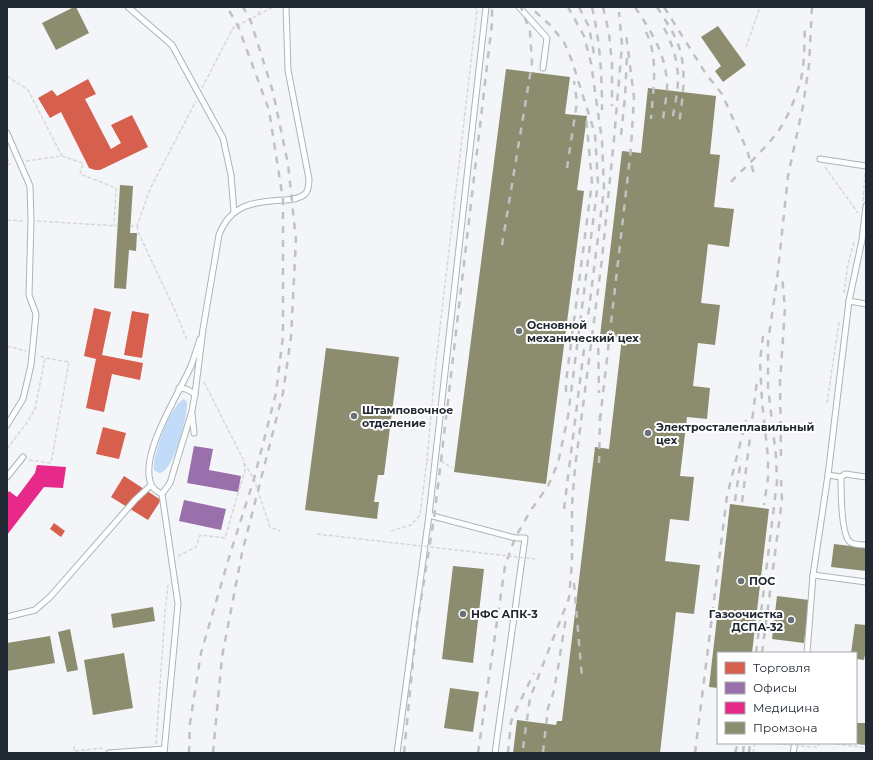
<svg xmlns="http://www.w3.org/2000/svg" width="873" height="760" font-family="Montserrat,sans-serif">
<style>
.green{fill:#c2dbf9}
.shops{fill:#d6604d}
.offices{fill:#9970ab}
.health{fill:#e7298a}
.industry{fill:#8c8c6e}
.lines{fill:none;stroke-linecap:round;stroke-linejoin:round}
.service-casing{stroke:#aeb3b9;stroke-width:7}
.path{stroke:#d6d7d9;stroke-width:1.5;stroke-dasharray:4 2;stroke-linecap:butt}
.service{stroke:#fdfefe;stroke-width:5}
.rail{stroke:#c0c1c2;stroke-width:2.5;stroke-dasharray:7 7;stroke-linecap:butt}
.path-bridge{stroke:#d6d7d9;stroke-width:1.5;stroke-dasharray:4 2;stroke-linecap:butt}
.poi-dot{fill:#6a7077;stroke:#fff;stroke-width:1.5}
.labels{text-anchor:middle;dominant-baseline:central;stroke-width:4;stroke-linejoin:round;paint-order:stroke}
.poi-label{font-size:11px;font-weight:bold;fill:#202831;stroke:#fff;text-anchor:start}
</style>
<rect width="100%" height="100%" fill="#f3f5f8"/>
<!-- green -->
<path class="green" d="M184 399 187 402C188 415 174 472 159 473L154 470C152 456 170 405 184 399Z"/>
<!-- shops -->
<g class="shops">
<path d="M88 79 96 94 85 99 111 149 121 143 111 125 132 115 148 147 100 170H95L89 168 61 112 50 118 38 98 52 90 57 96Z"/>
<path d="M94 308 111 312 102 355 143 363 140 380 112 374 104 412 86 408 96 359 84 356Z"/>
<path d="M132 311 149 314 142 358 124 355Z"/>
<path d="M103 427 126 433 119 459 96 454Z"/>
<path d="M124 476 161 500 148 520 111 497Z"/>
<path d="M54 523 65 531 61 537 50 529Z"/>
</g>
<!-- offices -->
<g class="offices">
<path d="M194 446 213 449 209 470 241 476 238 492 187 483Z"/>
<path d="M184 500 226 509 221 530 179 521Z"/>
</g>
<!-- health -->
<path class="health" d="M37 465 66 467 63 488 44 487 7 535V494L9 491 17 497 35 473Z"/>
<!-- industry -->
<g class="industry">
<path d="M74 7H76L89 33 56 50 42 23Z"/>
<path d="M718 26 746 65 723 82 715 71 721 66 701 37Z"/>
<path d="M506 69 570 77 565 114 587 116 577 190 584 191 546 484 454 472Z"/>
<path d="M648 88 716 96 710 154 720 155 714 207 734 209 729 247 708 244 701 303 720 305 715 345 698 343 693 386 710 388 707 419 687 417 680 476 694 477 689 521 670 519 665 561 700 565 694 614 676 612 660 753H513L517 720 556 725 557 721H562L595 447 609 449 622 338 600 336 622 151 641 153Z"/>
<path d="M120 185 133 186 130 233H137L136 251 129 250 126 289 114 288Z"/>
<path d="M326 348 399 357 384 475H378L374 502H379L377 519 305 510Z"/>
<path d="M730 504 769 509 752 653H718V688L709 687Z"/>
<path d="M834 544 866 548V571L831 567Z"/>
<path d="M453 566 484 569 473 663 442 659Z"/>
<path d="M777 596 809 600 804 643 772 639Z"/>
<path d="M153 607 155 621 113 628 111 614Z"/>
<path d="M855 624 866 625V649L864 660 856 659V653H851Z"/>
<path d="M70 629 78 670 67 672 58 632Z"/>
<path d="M50 636 55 663 7 671V643Z"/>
<path d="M124 653 133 708 93 715 84 660Z"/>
<path d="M450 688 479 692 473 732 444 728Z"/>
<path d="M856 723H866V745L856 744Z"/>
</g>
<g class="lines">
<defs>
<g id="service">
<path d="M128 7 172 45 223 138 231 175 234 212"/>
<path d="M519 7 547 38 543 68"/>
<path d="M7 133 30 186 31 221 29 295 36 314 31 365 23 399 7 425"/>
<path d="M820 159 866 166"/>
<path d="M849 301 866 304"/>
<path d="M179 388 186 389 195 394"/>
<path d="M192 414 194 433"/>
<path d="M828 475 841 477 845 474 866 477"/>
<path d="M7 477 23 457"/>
<path d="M841 477C841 489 841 535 850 542 854 545 861 545 866 545"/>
<path d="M162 494C158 492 153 490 151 484 139 454 179 394 191 366 194 358 197 348 200 339"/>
<path d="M429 515 515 538H525L495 753"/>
<path d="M813 575 866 582"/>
<path d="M7 617 35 610 50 597 135 500 151 485"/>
<path d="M807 653 813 575 828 475 849 301 862 240 866 206"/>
<path d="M109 753 164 749"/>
<path d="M164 753 178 604 162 494 170 483 192 411 195 394 203 329 219 235C231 203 255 202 285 200 291 200 301 198 305 194 309 190 309 184 309 179L288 70 286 7"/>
<path d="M397 753 429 515 486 7"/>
<path d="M793 753 795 743"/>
</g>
</defs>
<!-- service casing -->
<use href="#service" class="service-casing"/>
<!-- path -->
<g class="path">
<path d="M258 15 273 7"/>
<path d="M746 47 760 7"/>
<path d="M7 76 28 90 62 156"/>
<path d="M202 88 233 28 258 15 261 7"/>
<path d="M7 158 10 164"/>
<path d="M26 161 62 156 83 163 80 174 116 188 114 225"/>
<path d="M7 165 13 163"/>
<path d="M825 167 858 213"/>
<path d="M863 201 865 173"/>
<path d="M7 220 25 221"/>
<path d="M37 221 118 226"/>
<path d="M130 226H137L150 189 196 101"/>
<path d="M137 226 139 234 173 306 187 340"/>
<path d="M844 293 848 264 854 242"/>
<path d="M7 346 26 351"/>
<path d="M204 382 243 459"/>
<path d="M827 403 839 322"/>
<path d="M7 449 26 424 35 409 45 358"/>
<path d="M29 460 51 463 69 362 45 358 38 355"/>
<path d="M429 460H427L435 370 477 10 475 7"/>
<path d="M441 461 452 468"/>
<path d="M244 463 254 479 270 527 280 531"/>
<path d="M391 531 411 525 420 515 427 460"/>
<path d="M178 556 196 547 200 535 225 538 245 470 243 460"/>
<path d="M830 743 866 748"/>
<path d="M156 744 165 613 168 585"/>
<path d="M74 746V751L104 748"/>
<path d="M813 747H818L819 743"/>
<path d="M753 753 755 743"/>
</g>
<!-- service -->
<use href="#service" class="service"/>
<!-- rail -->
<g class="rail">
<path d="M579 7 589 27 595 59"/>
<path d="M592 7C600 41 602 75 602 110"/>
<path d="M603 7 609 33 612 65V106"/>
<path d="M635 7C651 31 667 56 667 86 667 97 664 109 663 120"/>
<path d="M657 7C663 17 671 28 676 39 688 66 683 95 679 124"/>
<path d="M664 7 706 74 722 94 747 150 755 177"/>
<path d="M664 28C672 43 678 61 678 79 678 93 674 108 672 122"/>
<path d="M646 32C659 58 653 91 651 119"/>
<path d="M621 135 625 97 627 55"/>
<path d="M567 168 577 102 574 81"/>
<path d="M731 182C747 165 765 149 779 130 788 117 795 99 800 83 805 65 804 44 805 25"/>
<path d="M502 245 532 63 530 32 521 7"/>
<path d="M598 334 599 393"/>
<path d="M763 336 760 361 762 402 768 457V478L764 505"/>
<path d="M566 392V382L592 182 586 116"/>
<path d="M600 420 631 148 634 97 626 34"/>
<path d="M781 456 780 382 785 308 782 276"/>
<path d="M599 463 600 415"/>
<path d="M735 501 741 459"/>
<path d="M742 502 757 381"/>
<path d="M564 509 604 189 602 141 591 63 584 36 568 7"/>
<path d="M574 583 582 678"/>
<path d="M756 653 777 482 776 456 768 387V342L777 280 788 176 803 106 809 65 812 7"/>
<path d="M762 653 782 500 781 480"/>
<path d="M523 748 530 698 569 598 572 562V505L575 468 602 259 614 139 622 45 619 12"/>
<path d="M543 752 548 708 553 694 557 674 566 618"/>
<path d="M189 753 190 723 201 653 231 551 254 479 276 393 283 336V200L269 110 238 26 227 7"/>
<path d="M213 753 222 657 242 553 283 393 291 337 296 240 288 164 273 92 250 19 243 7"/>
<path d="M404 753 416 631 434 518 441 461 492 23V7"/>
<path d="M478 753 505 566 515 538 531 510 548 486 558 463 568 416 598 183 595 134 572 61 564 42 550 25 530 7"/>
<path d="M508 753 511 722 514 714 534 673"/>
<path d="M695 753 727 496 746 420"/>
<path d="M735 753 738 743"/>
<path d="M743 753 744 743"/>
<path d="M749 753 750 743"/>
</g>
<!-- path-bridge -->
<g class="path-bridge">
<path d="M317 534 535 559"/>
<path d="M771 743 813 747"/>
</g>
</g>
<!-- markers -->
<g class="poi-dot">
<circle cx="519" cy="331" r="4"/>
<circle cx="354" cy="416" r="4"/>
<circle cx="648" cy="433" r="4"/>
<circle cx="741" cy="581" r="4"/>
<circle cx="463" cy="614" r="4"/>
<circle cx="791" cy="620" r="4"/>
</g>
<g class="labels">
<!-- poi labels -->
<g class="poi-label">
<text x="527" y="325">Основной<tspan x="527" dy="13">механический цех</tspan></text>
<text x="362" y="410">Штамповочное<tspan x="362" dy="13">отделение</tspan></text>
<text x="656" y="427">Электросталеплавильный<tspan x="656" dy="13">цех</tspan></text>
<text x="749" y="581">ПОС</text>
<text x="471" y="614">НФС АПК-3</text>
<text x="783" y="614" text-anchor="end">Газоочистка<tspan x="783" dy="13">ДСПА-32</tspan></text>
</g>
</g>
<!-- border -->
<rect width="873" height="760" fill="none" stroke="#202831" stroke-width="16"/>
<!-- legend -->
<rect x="717" y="652" width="140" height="92" fill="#ffffff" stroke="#a6a9ad"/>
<rect x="725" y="662" width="20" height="12" fill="#d6604d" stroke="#a6a9ad"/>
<text x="753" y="672" font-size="12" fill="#202831">Торговля</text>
<rect x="725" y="682" width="20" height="12" fill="#9970ab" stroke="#a6a9ad"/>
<text x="753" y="692" font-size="12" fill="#202831">Офисы</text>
<rect x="725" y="702" width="20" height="12" fill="#e7298a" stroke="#a6a9ad"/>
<text x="753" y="712" font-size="12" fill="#202831">Медицина</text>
<rect x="725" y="722" width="20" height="12" fill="#8c8c6e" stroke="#a6a9ad"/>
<text x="753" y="732" font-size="12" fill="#202831">Промзона</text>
</svg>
